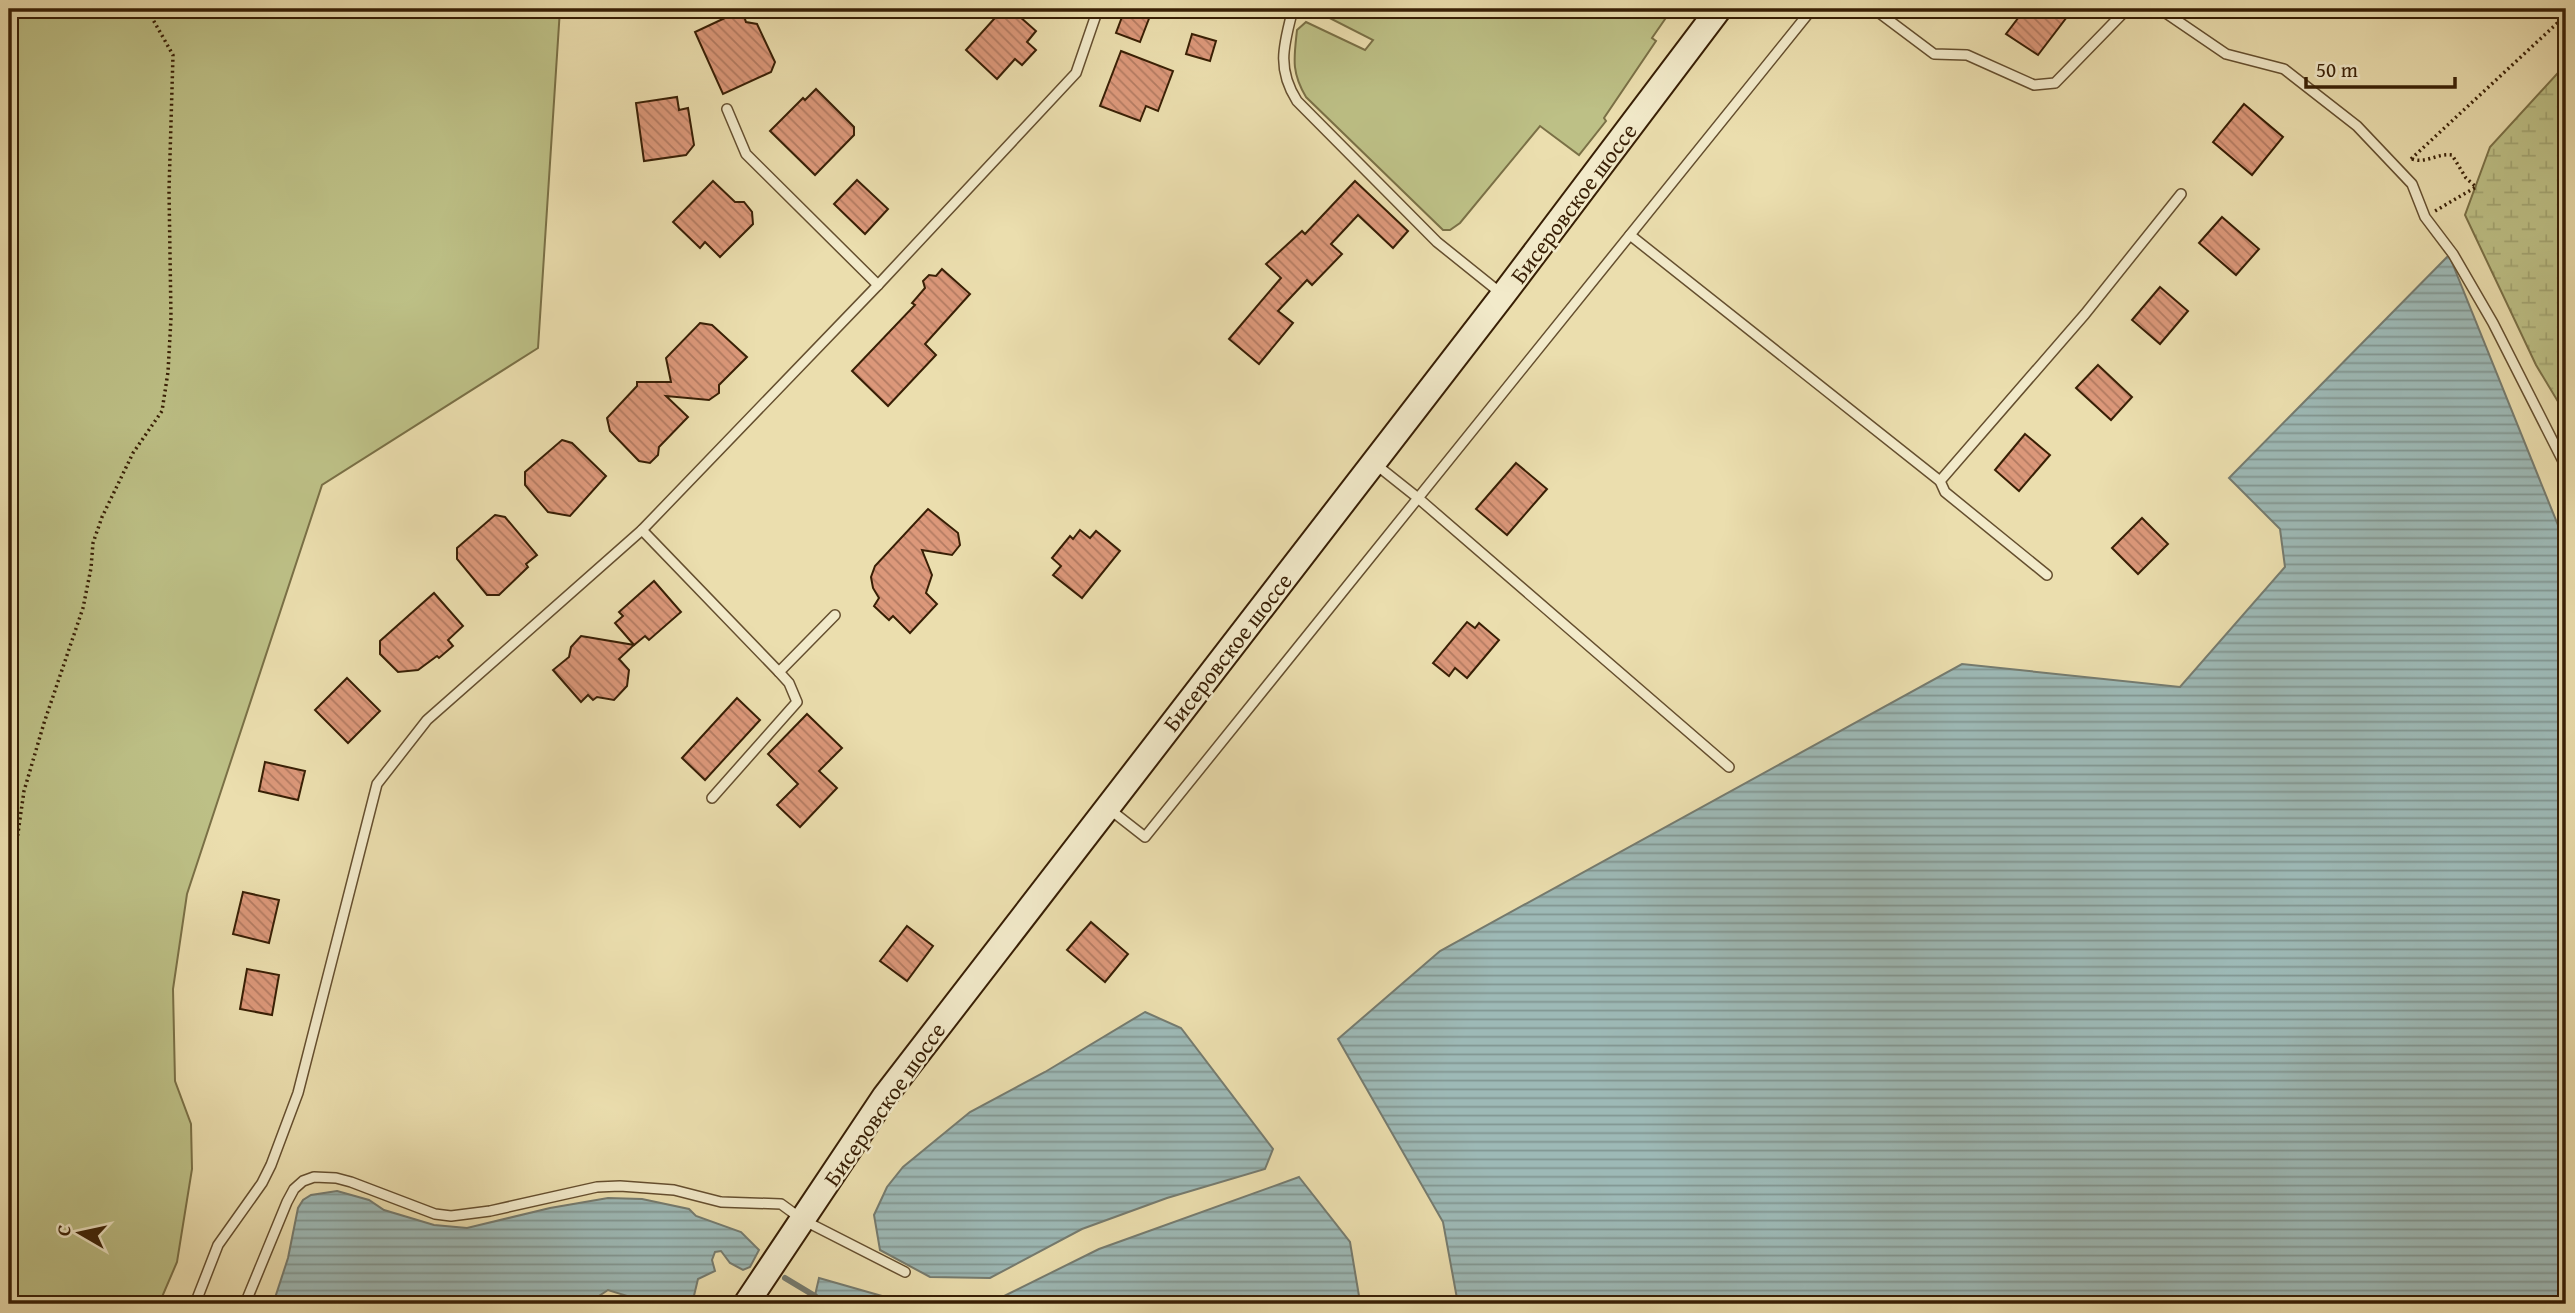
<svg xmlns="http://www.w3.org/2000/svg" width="2575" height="1313" font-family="'Gentium Book Plus',serif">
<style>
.green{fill:#bdc086;stroke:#7a7046;stroke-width:2}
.wetland{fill:url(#wetland-marsh);stroke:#7a7046;stroke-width:2}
.water{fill:url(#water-rules);stroke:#757b6f;stroke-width:2}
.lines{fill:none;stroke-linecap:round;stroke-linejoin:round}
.stream{stroke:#757b6f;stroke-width:6}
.building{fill:url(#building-back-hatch);stroke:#381f05;stroke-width:2}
.lane-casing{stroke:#654f2f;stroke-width:12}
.secondary-casing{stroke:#381f05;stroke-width:28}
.path{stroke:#381f05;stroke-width:3.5;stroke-dasharray:2 3.5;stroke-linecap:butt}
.lane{stroke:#f2eaca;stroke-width:9}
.secondary{stroke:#f2eaca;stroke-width:24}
.labels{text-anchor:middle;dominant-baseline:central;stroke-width:5;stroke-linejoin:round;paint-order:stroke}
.street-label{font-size:23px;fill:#381f05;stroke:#f2eaca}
</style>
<defs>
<pattern id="wetland-marsh" width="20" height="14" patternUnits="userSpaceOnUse" patternTransform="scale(1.75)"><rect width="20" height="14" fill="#bdc086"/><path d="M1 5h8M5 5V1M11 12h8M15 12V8" fill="none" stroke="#a3a572"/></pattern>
<pattern id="water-rules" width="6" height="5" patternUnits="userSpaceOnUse" patternTransform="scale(1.75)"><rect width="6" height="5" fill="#9db9b6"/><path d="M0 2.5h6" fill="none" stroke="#819692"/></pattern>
<pattern id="building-back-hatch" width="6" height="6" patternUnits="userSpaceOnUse" patternTransform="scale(1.75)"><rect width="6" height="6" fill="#dc987a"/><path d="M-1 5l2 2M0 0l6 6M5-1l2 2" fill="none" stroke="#b37b62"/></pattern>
</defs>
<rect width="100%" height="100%" fill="#ebdeae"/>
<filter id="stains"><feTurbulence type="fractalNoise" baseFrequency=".00286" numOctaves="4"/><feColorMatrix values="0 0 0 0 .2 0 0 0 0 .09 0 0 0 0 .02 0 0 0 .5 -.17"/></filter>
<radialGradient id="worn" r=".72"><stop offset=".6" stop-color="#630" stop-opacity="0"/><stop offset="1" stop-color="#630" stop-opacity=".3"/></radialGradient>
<!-- green -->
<g class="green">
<path d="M9 9H560L538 348 322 485 187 894 173 989 175 1081 191 1124 192 1169 177 1262 159 1304H9Z"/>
<path d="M1312 9H1672L1652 38 1656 41 1604 118 1606 121 1579 155 1540 126 1460 223 1450 230H1443L1306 97C1291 72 1294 58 1297 30L1306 22 1365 50 1373 40Z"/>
</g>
<!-- wetland -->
<path class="wetland" d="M2566 64V415L2536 365 2465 215 2490 147Z"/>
<!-- water -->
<g class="water">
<path d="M2449 255 2566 545V1304H1458L1443 1222 1338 1039 1440 951 1962 664 2180 687 2285 567 2280 529 2229 478Z"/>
<path d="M1145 1012 1181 1028 1273 1149 1265 1169 1167 1198 1082 1229 990 1278 930 1277 880 1250 874 1215 887 1187 903 1167 970 1112 1045 1072Z"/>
<path d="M1299 1177 1350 1242 1359 1296 1351 1304H988L1099 1249Z"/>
<path d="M337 1191 369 1200 384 1210 434 1225 467 1228 550 1208 608 1198 642 1199 689 1209 696 1216 741 1232 759 1250 750 1267 743 1270 730 1263 721 1251 715 1252 712 1260 715 1271 698 1279 692 1304H653L608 1290 599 1296 594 1304H273L288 1258 298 1208 303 1200 311 1195Z"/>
<path d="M819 1278 910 1304H813Z"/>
</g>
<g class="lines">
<!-- stream -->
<path class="stream" d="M785 1278 815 1296"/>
</g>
<!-- building -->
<g class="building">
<path d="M1003 9H1011L1036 31 1027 42 1036 50 1022 65 1015 59 997 79 966 50Z"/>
<path d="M1125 9 1150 16 1140 42 1116 33Z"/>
<path d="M2025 9H2073L2038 55 2006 34Z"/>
<path d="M742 10 746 22 757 24 775 62 771 72 723 94 695 32Z"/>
<path d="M1192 34 1216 41 1210 61 1186 54Z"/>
<path d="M1121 51 1173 71 1158 111 1146 106 1140 121 1100 106Z"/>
<path d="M816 89 854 127V135L815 175 770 131 803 98 805 100Z"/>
<path d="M677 97 679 110 688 108 694 145 686 155 644 161 636 103Z"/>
<path d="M2244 104 2283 137 2252 175 2213 142Z"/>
<path d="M857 180 888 209 865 234 834 204Z"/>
<path d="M713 181 735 202H744L752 212 753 224 720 257 705 242 700 248 673 222Z"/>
<path d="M1355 181 1408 231 1393 248 1358 215 1331 244 1342 254 1312 285 1307 280 1278 311 1293 323 1259 364 1229 339 1281 278 1266 264 1302 231 1305 234Z"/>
<path d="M2222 217 2259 249 2236 275 2199 243Z"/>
<path d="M942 269 970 294 925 344 936 355 888 406 852 371 915 305 912 303 925 288 923 281 929 275 936 276Z"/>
<path d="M2160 287 2188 311 2160 344 2132 320Z"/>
<path d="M700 323 712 325 747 357 719 385V393L709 400 666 396 688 417 659 447 658 455 650 463 639 461 610 431 607 418 637 386V382H671L666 358Z"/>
<path d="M2098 365 2132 397 2111 420 2076 388Z"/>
<path d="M2025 434 2050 455 2019 491 1995 470Z"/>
<path d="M562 440 572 443 606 476 570 516 548 512 525 485V472Z"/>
<path d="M1516 463 1547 489 1507 535 1476 509Z"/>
<path d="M928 509 958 533 960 545 952 555 922 550 932 575 926 593 937 604 910 633 893 616 889 620 874 606 879 598 873 588 871 577 875 566Z"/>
<path d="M495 515 505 517 537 555 526 564 528 567 499 595H487L457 559V548Z"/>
<path d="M2142 518 2168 544 2138 574 2112 548Z"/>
<path d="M1080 530 1090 538 1096 531 1120 551 1082 598 1053 575 1061 566 1052 558 1070 536 1073 539Z"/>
<path d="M654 581 681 612 649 640 645 636 634 645 615 623 623 616 619 612Z"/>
<path d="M434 593 463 626 448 640 453 646 439 658 437 656 418 670 398 672 380 654V641Z"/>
<path d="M1467 622 1475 628 1479 623 1499 640 1467 678 1455 668 1449 676 1433 663Z"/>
<path d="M581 636 634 645 619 659 629 670 627 686 614 700 597 697 593 700 588 695 581 702 553 670 569 657 571 647Z"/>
<path d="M347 678 380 711 348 743 315 710Z"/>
<path d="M737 698 760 720 705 780 682 758Z"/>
<path d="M807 714 842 748 819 771 837 788 800 827 777 805 798 784 768 754Z"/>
<path d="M265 762 305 771 298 800 259 791Z"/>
<path d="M243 892 279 900 269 943 233 934Z"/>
<path d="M1091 922 1128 954 1105 982 1067 950Z"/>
<path d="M907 926 933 946 907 981 880 961Z"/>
<path d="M247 969 279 975 272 1015 240 1009Z"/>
</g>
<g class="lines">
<defs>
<g id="lane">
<path d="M1293 9C1284 44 1276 68 1297 101L1437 242 1503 295"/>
<path d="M1874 9 1934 54 1967 55 2034 85 2055 83 2127 9"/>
<path d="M2160 9 2226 54 2284 69 2357 126 2412 184 2425 217 2453 254 2493 323 2566 467"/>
<path d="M727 109 746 154 878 285"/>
<path d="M1630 235 1940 481 1945 492 2047 575"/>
<path d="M1374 463 1418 498 1729 767"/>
<path d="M1940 481 2085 314 2181 194"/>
<path d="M642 530 779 672 835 615"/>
<path d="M712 798 797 702 789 683 779 672"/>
<path d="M1108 808 1145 837 1812 9"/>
<path d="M195 1304 218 1245 262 1183 271 1165 298 1093 377 784 427 720 642 530 878 285 1076 73 1098 9"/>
<path d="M245 1304 287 1202 294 1189 303 1181 314 1177 336 1178 351 1182 435 1214 451 1216 490 1211 597 1187 620 1186 674 1190 721 1202 781 1204 803 1220 905 1272"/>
</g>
<path id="secondary" d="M746 1304 885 1096 1503 295 1719 9"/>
</defs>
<!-- lane casing -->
<use href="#lane" class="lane-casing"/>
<!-- secondary casing -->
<use href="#secondary" class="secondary-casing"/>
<!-- path -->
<g class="path">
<path d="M2411 159 2566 15"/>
<path d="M2412 159C2426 164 2437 153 2452 155L2466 178 2476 187 2435 211"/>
<path d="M9 962 15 854 24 791 44 723 83 608 91 568 93 543 102 517 133 453 162 411 168 372 171 318 169 190 173 55 147 9"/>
</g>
<!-- lane -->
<use href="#lane" class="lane"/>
<!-- secondary -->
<use href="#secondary" class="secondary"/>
</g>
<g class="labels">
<!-- street labels -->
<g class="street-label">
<text transform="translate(1573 203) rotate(-53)">Бисеровское шоссе</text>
<text transform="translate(1227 652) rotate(-52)">Бисеровское шоссе</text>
<text transform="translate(884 1104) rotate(-55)">Бисеровское шоссе</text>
</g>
</g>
<!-- margin -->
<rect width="2575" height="1313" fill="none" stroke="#ebdeae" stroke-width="35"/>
<rect x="10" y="10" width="2554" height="1292" fill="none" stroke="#381f05" stroke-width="3.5"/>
<rect x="18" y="18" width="2540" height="1278" fill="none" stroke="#381f05" stroke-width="2"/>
<!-- north arrow -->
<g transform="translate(80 1233) rotate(279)" stroke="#f2eaca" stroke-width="5" paint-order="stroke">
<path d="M0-5L12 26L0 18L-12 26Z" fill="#381f05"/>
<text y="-10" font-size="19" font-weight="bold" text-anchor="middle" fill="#381f05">С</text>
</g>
<!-- scale -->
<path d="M2306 77v10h149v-10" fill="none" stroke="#381f05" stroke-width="3.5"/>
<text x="2316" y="77" font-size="21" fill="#381f05" stroke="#f2eaca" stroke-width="5" paint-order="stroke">50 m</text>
<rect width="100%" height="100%" filter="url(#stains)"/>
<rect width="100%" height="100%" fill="url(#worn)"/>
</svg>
